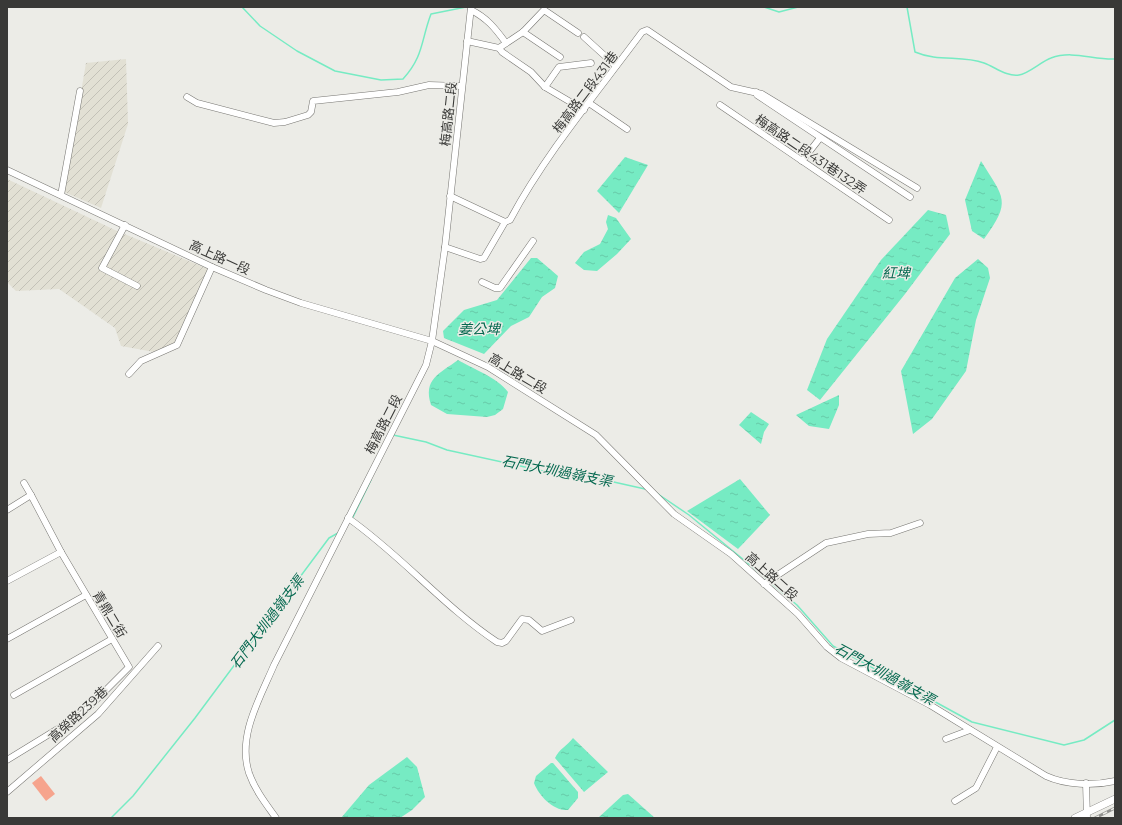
<svg xmlns="http://www.w3.org/2000/svg" width="1122" height="825" font-family="Montserrat,'Noto Sans TC',sans-serif">
<style>
.industrial{fill:url(#industrial-furrows)}
.pitch{fill:#f6a48d}
.water{fill:url(#water-ripples)}
.lines{fill:none;stroke-linecap:round;stroke-linejoin:round}
.stream{stroke:#76ebc3;stroke-width:1.5}
.minor-casing{stroke:#777672;stroke-width:7}
.major-casing{stroke:#777672;stroke-width:8}
.minor{stroke:#fff;stroke-width:6}
.major{stroke:#fff;stroke-width:7}
.rail-casing{stroke:#91918e;stroke-width:3}
.rail{stroke:#ecece7;stroke-width:1.5;stroke-dasharray:4.5;stroke-linecap:butt}
.labels{text-anchor:middle;dominant-baseline:central;stroke-width:3;stroke-linejoin:round;paint-order:stroke}
.street-label{font-size:13px;fill:#393937;stroke:#ecece7}
.water-label{font-size:14px;font-style:italic;fill:#04684f;stroke:#ecece7}
</style>
<defs>
<pattern id="industrial-furrows" width="10" height="10" patternUnits="userSpaceOnUse"><rect width="10" height="10" fill="#e2e0d4"/><path d="M-1 1l2-2M0 10L10 0M9 11l2-2" fill="none" stroke="#c3c1b7"/></pattern>
<pattern id="water-ripples" width="26" height="14" patternUnits="userSpaceOnUse"><rect width="26" height="14" fill="#76ebc3"/><path d="M2 4q2-2 4 0t4 0M15 11q2-2 4 0t4 0" fill="none" stroke="#67caa8"/></pattern>
</defs>
<rect width="100%" height="100%" fill="#ecece7"/>
<!-- industrial -->
<g class="industrial">
<path d="M126 59 128 124 101 208 64 192 86 63Z"/>
<path d="M7 179 115 230 208 269 175 344 154 352 121 346 115 328 59 289 16 291 7 282Z"/>
</g>
<!-- pitch -->
<path class="pitch" d="M41 776 55 794 46 801 32 783Z"/>
<!-- water -->
<g class="water">
<path d="M625 157 648 165 619 213 597 191Z"/>
<path d="M981 161C1004 198 1012 201 984 239L972 231 965 200Z"/>
<path d="M928 210 946 215 950 234 905 294 820 400 807 390 827 339 881 260Z"/>
<path d="M608 215 616 218 631 239 617 254 597 271 584 270 575 263 584 252 600 244 608 229 606 222Z"/>
<path d="M531 258H537L558 276 555 288 542 297 529 317 511 326 484 354 444 338 443 331 464 310 497 300Z"/>
<path d="M978 259 988 268 990 278 976 320 966 371 932 419 913 434 901 371 955 278Z"/>
<path d="M458 360C473 369 497 377 508 392L503 409 495 415 487 417 447 414 431 405C423 379 439 374 458 360Z"/>
<path d="M839 395V405L829 429 809 426 796 415Z"/>
<path d="M751 412 769 424 764 432 761 444 739 425Z"/>
<path d="M740 479 770 515 738 549 687 511Z"/>
<path d="M573 738 608 772 584 792 555 758C559 749 567 746 573 738Z"/>
<path d="M407 757 417 767 425 797 412 810 400 818H341L369 785Z"/>
<path d="M551 763H553L578 792V798L568 810C553 811 539 796 534 783L536 776Z"/>
<path d="M628 794 655 818H598L623 795Z"/>
</g>
<g class="lines">
<!-- stream -->
<g class="stream">
<path d="M242 7 260 26 297 51 335 71 381 80 403 79C424 56 421 40 431 14L466 7"/>
<path d="M764 7 779 12 798 7"/>
<path d="M907 7 915 52C938 62 962 55 984 63 995 67 1007 77 1019 75 1028 74 1042 61 1051 58 1073 50 1093 60 1115 59"/>
<path d="M393 435 426 442 447 450 543 471 578 474 645 489"/>
<path d="M655 492 689 515 767 579"/>
<path d="M352 519 371 480"/>
<path d="M771 583 797 605 833 646 972 722 1064 745 1084 740 1115 720"/>
<path d="M111 818 133 796 195 718 329 538 338 533"/>
</g>
<defs>
<g id="minor">
<path d="M471 10C487 18 495 28 506 43"/>
<path d="M523 32 560 57"/>
<path d="M584 37 616 66"/>
<path d="M467 41 499 48 502 52 531 72 545 87 584 110"/>
<path d="M499 48 523 32 544 10 578 33"/>
<path d="M545 87 559 67 591 63"/>
<path d="M756 92 757 95 910 197"/>
<path d="M187 97 197 103 274 123 285 122 308 115 311 112 313 101 398 92 429 85 461 86"/>
<path d="M589 103 627 129"/>
<path d="M720 105 889 220"/>
<path d="M802 161 820 138"/>
<path d="M7 170 212 267 266 290 301 303 432 341 488 367 596 435 674 514 731 554 798 614 827 647 841 658 930 705 1046 776C1066 785 1093 786 1115 781"/>
<path d="M61 195 80 91"/>
<path d="M450 196 505 222 510 220C546 153 597 93 642 32L647 30 731 87 762 94 917 188"/>
<path d="M125 225 102 268 137 286"/>
<path d="M445 247 480 259 484 258 505 222"/>
<path d="M482 282 495 288H500L533 241"/>
<path d="M129 374 141 361 177 345 212 267"/>
<path d="M24 483 31 495"/>
<path d="M7 510 31 495 61 552 129 667 82 714 7 760"/>
<path d="M348 518C401 555 443 606 497 642L502 643 506 641 522 619 529 620 542 631 571 620"/>
<path d="M7 581 61 552"/>
<path d="M764 584 826 543 868 534 891 533 920 523"/>
<path d="M7 639 86 595"/>
<path d="M14 695 112 639"/>
<path d="M946 739 970 730"/>
<path d="M1086 783 1087 818"/>
<path d="M7 792 98 714 158 646"/>
<path d="M955 801 976 788 997 747"/>
<path d="M276 818C266 804 255 790 249 773 237 736 260 698 274 665L426 365 432 341 445 247 471 7"/>
</g>
<path id="major" d="M1075 818 1115 799"/>
</defs>
<!-- minor casing -->
<use href="#minor" class="minor-casing"/>
<!-- major casing -->
<use href="#major" class="major-casing"/>
<!-- minor -->
<use href="#minor" class="minor"/>
<!-- major -->
<use href="#major" class="major"/>
<defs>
<path id="rail" d="M1095 818 1115 808"/>
</defs>
<!-- rail casing -->
<use href="#rail" class="rail-casing"/>
<!-- rail -->
<use href="#rail" class="rail"/>
</g>
<g class="labels">
<!-- street labels -->
<g class="street-label">
<text transform="translate(585 92) rotate(-53)">梅高路二段431巷</text>
<text transform="translate(448 114) rotate(-84)">梅高路二段</text>
<text transform="translate(811 154) rotate(34)">梅高路二段431巷132弄</text>
<text transform="translate(220 257) rotate(24)">高上路一段</text>
<text transform="translate(518 373) rotate(31)">高上路二段</text>
<text transform="translate(383 424) rotate(-63)">梅高路二段</text>
<text transform="translate(772 576) rotate(42)">高上路二段</text>
<text transform="translate(110 614) rotate(59)">青鼎二街</text>
<text transform="translate(78 714) rotate(-43)">高榮路239巷</text>
</g>
<!-- water labels -->
<g class="water-label">
<text x="896" y="273">紅埤</text>
<text x="479" y="329">姜公埤</text>
<text transform="translate(557 471) rotate(11)">石門大圳過嶺支渠</text>
<text transform="translate(267 622) rotate(-53)">石門大圳過嶺支渠</text>
<text transform="translate(885 674) rotate(29)">石門大圳過嶺支渠</text>
</g>
</g>
<!-- border -->
<rect width="1122" height="825" fill="none" stroke="#393937" stroke-width="16"/>
</svg>
